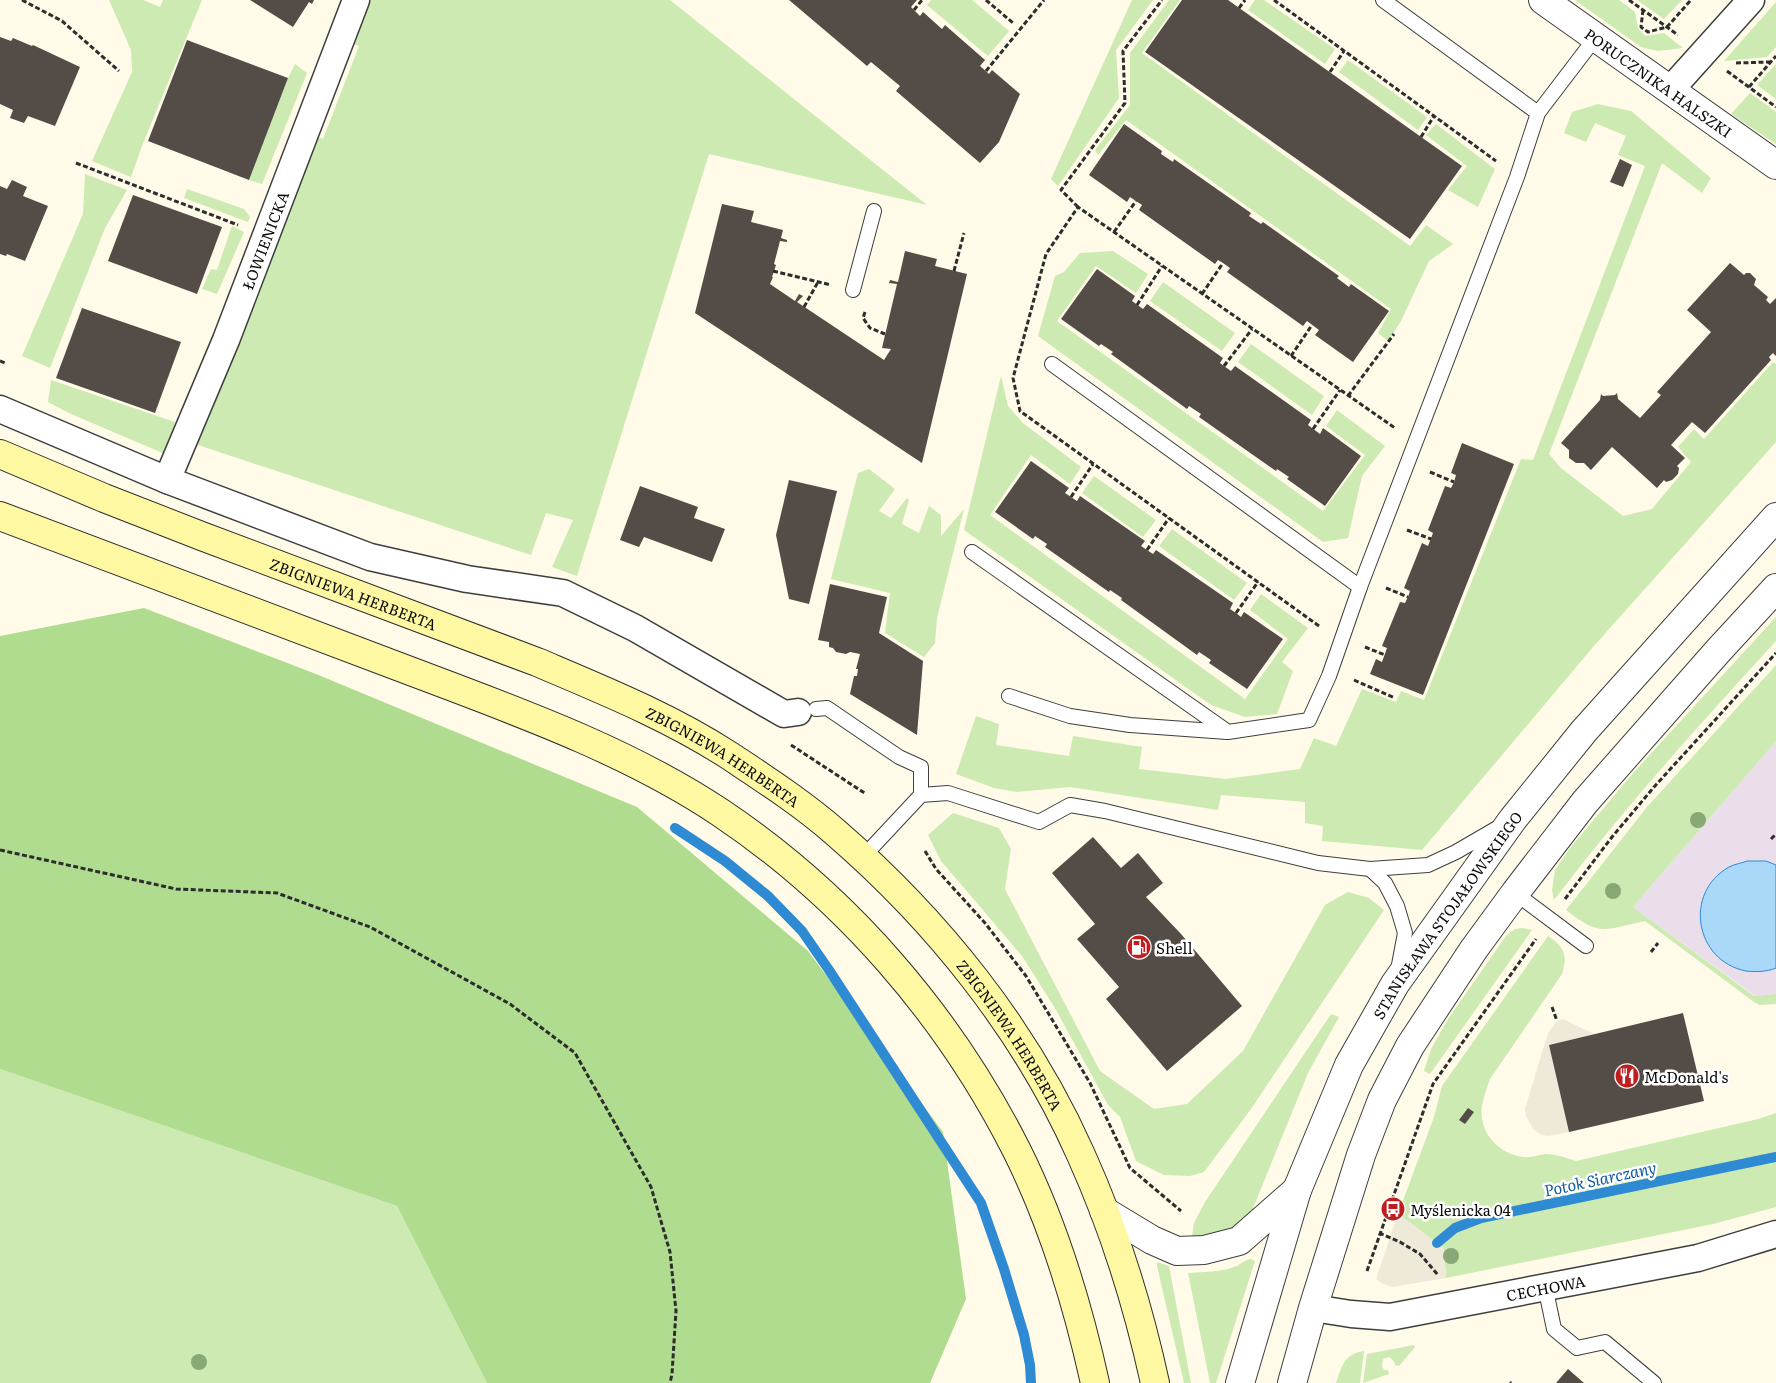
<svg xmlns="http://www.w3.org/2000/svg" width="1776" height="1383" font-family="Literata,serif">
<style>
.industrial{fill:#eadeea}
.green{fill:#cceab1}
.forest{fill:#afdc8f}
.plaza{fill:#eee9d8}
.water{fill:#aad8f9;stroke:#2e8bd3}
.lines{fill:none;stroke-linecap:round;stroke-linejoin:round}
.stream{stroke:#2e8bd3;stroke-width:10}
.building{fill:#544c47}
.service-casing{stroke:#3e3e3e;stroke-width:16}
.minor-casing{stroke:#3e3e3e;stroke-width:29}
.tertiary-casing{stroke:#3e3e3e;stroke-width:30}
.secondary-casing{stroke:#2d2d2d;stroke-width:30}
.path{stroke:#2d2d2d;stroke-width:3;stroke-dasharray:5 2.5;stroke-linecap:butt}
.service{stroke:#fff;stroke-width:14}
.minor{stroke:#fff;stroke-width:26}
.tertiary{stroke:#fff;stroke-width:28}
.secondary{stroke:#fff8a3;stroke-width:28}
.tree{fill:#88a876}
.labels{text-anchor:middle;dominant-baseline:central;stroke-width:5;stroke-linejoin:round;paint-order:stroke}
.street-label{font-size:15px;fill:#0b0b0b;stroke:#fff}
.poi-label{font-size:15px;fill:#0b0b0b;stroke:#fff;text-anchor:start}
.water-label{font-size:16px;font-style:italic;fill:#105ca0;stroke:#fff}
</style>
<rect width="100%" height="100%" fill="#fffbe8"/>
<!-- industrial -->
<path class="industrial" d="M1776 741V994L1755 996 1633 907Z"/>
<!-- green -->
<g class="green">
<path d="M109 0H143L160 7 163 0H202L142 146 131 177 92 161 132 72 131 50Z"/>
<path d="M365 0H670L927 205 709 154 577 576 552 567 573 520 546 513 531 555 195 444 248 322 239 320 310 134 323 139 359 46 350 43Z"/>
<path d="M931 0H972L1009 31 988 56 927 5Z"/>
<path d="M1132 0H1153L1116 50 1119 98 1058 186 1051 179Z"/>
<path d="M1169 0H1180L1142 53 1410 246 1426 225 1453 244 1429 261 1401 321 1388 341 1378 333 1391 309 1126 120 1098 155 1095 150 1130 105V53Z"/>
<path d="M1255 0H1264L1335 49 1325 64 1248 10Z"/>
<path d="M1575 0H1619L1635 12 1638 28 1645 36 1664 33 1683 48 1658 51 1641 47Z"/>
<path d="M1637 0H1682L1664 19Z"/>
<path d="M1776 2V47L1767 57 1724 61Z"/>
<path d="M1348 60 1427 117 1418 130 1339 72Z"/>
<path d="M295 64 307 73 262 184 249 180 288 78Z"/>
<path d="M1776 64V99L1757 85Z"/>
<path d="M1750 93 1776 112V144L1731 114Z"/>
<path d="M1598 104 1631 111 1711 178 1702 193 1662 163 1549 454 1561 468 1623 516 1652 509 1691 462 1678 447 1694 429 1704 439 1773 362 1776 364V442L1593 647 1422 850 1322 841 1323 826 1305 823V802L1221 795 1218 810 1070 787 1017 792 994 788 956 774 976 716 999 724 996 745 1069 756 1073 736 1142 747 1139 769 1226 779 1300 769 1314 738 1336 746 1362 689 1396 702 1401 691 1424 700 1521 459 1533 460 1645 166 1618 155 1626 136 1595 123 1586 142 1564 133 1572 112Z"/>
<path d="M1436 124 1495 169 1478 207 1448 190 1467 166 1426 135Z"/>
<path d="M85 174 127 190 105 228 50 368 22 356 83 214Z"/>
<path d="M187 189 244 209 250 217 248 222 184 198Z"/>
<path d="M232 226 244 232 217 294 202 289 211 269 217 270Z"/>
<path d="M1113 251 1148 274 1136 293 1096 266 1057 321 1323 511 1365 455 1326 426 1337 410 1385 446 1362 476 1348 538 1323 542 1038 336 1055 276 1064 272 1080 253Z"/>
<path d="M1163 282 1235 333 1222 351 1150 301Z"/>
<path d="M1251 344 1324 396 1312 415 1238 362Z"/>
<path d="M1001 376 1008 406 1023 423 1081 467 1070 484 1031 455 990 515 1245 699 1288 639 1250 610 1261 594 1308 628 1282 662 1293 671 1277 714 1245 717 1211 705 964 530Z"/>
<path d="M51 380 175 422 165 454 71 414 48 402Z"/>
<path d="M869 469 895 489 879 511 891 518 907 498 909 500 902 524 919 533 929 506 941 515V536L964 509 937 618 935 643 924 657 885 633 890 593 831 579 858 473Z"/>
<path d="M1094 476 1156 520 1143 537 1082 493Z"/>
<path d="M1172 529 1247 583 1234 600 1159 546Z"/>
<path d="M1776 617V641C1699 725 1623 809 1554 900L1552 890 1555 870 1570 848 1634 772Z"/>
<path d="M1776 665V741L1633 907 1754 996 1776 994V1004L1760 1005 1754 1002 1645 921C1605 929 1601 938 1566 910L1647 807Z"/>
<path d="M953 813 999 828 1011 849 1005 889 1100 1071 1154 1109 1187 1104 1243 1051 1325 905 1348 892 1369 898 1384 910 1251 1109 1204 1172 1190 1176 1164 1175 1136 1161 1120 1117 1108 1105 1055 1008 1022 956 941 861 928 835Z"/>
<path d="M1522 928 1532 930 1430 1074 1424 1071 1431 1049 1448 1019 1506 936 1515 929Z"/>
<path d="M1548 936C1564 947 1568 954 1562 974L1490 1079C1487 1087 1484 1096 1482 1105 1478 1131 1497 1153 1523 1157 1531 1158 1538 1155 1546 1154 1556 1154 1567 1158 1576 1161L1758 1119 1776 1113V1207L1713 1224 1446 1278 1444 1248 1398 1214 1434 1117 1442 1086Z"/>
<path d="M1331 1014 1339 1017 1308 1073 1249 1218 1236 1229 1191 1242 1194 1223 1205 1202Z"/>
<path d="M0 1069 397 1206 487 1383H0Z"/>
<path d="M1251 1259 1255 1261 1216 1383H1210L1188 1273C1204 1272 1222 1272 1237 1266 1242 1263 1245 1260 1251 1259Z"/>
<path d="M1157 1262 1169 1266 1191 1383H1184L1157 1266Z"/>
<path d="M1414 1345 1415 1347 1399 1366 1395 1365 1394 1361 1389 1357 1383 1359 1382 1366 1384 1370H1388L1389 1374 1363 1383 1367 1354Z"/>
<path d="M1364 1351 1360 1383H1336C1342 1366 1344 1354 1364 1351Z"/>
</g>
<!-- forest -->
<path class="forest" d="M144 608 316 674 637 807 808 951 943 1132 966 1299 930 1383H487L397 1206 0 1069V636Z"/>
<!-- plaza -->
<g class="plaza">
<path d="M1563 1019 1594 1034 1549 1045 1569 1132 1549 1136 1542 1135 1533 1129 1526 1116 1525 1109 1548 1033 1557 1021Z"/>
<path d="M1398 1214 1444 1248 1446 1278 1392 1287 1381 1283 1376 1279Z"/>
</g>
<!-- water -->
<path class="water" d="M1747 861H1766L1776 865V968C1767 972 1755 972 1746 971 1695 961 1683 893 1729 867 1735 864 1742 863 1747 861Z"/>
<g class="lines">
<!-- stream -->
<g class="stream">
<path d="M675 828 725 861 768 896 802 931 829 970 981 1203 1004 1269 1024 1335 1030 1365 1031 1383"/>
<path d="M1437 1243 1455 1228 1481 1218 1776 1157"/>
</g>
</g>
<!-- building -->
<g class="building">
<path d="M250 0H314L312 4 309 2 293 27Z"/>
<path d="M789 0H917L911 7 920 16 923 12 942 29 945 25 985 60 980 66 989 74 992 70 1020 94 999 142 980 163 896 91 900 86 871 62 867 66Z"/>
<path d="M1182 0H1228L1462 166 1410 239 1145 52Z"/>
<path d="M0 37 11 41 13 38 32 46 33 45 80 67 55 126 28 116 24 123 10 118 13 110 0 104Z"/>
<path d="M187 40 288 78 249 180 148 141Z"/>
<path d="M1124 124 1162 151 1161 154 1173 162 1174 159 1251 213 1249 216 1261 224 1263 222 1339 276 1337 278 1349 287 1351 284 1389 311 1353 362 1315 335 1319 330 1307 321 1303 326 1227 272 1230 268 1223 263 1218 260 1215 264 1139 210 1142 205 1130 197 1127 202 1089 175Z"/>
<path d="M1620 159 1632 165 1623 187 1610 182Z"/>
<path d="M12 180 27 187 23 196 48 206 25 261 7 254 6 256 0 254V186L7 189Z"/>
<path d="M133 195 222 227 197 294 108 261Z"/>
<path d="M722 204 754 211 751 222 783 230 781 238 787 240V242L780 241 774 264 776 265 772 277H773L770 284 795 301 799 294 803 296 797 302 884 360 891 349 882 348 897 284 889 283 890 280 898 282 905 251 937 259 935 266 967 274 922 463 695 313Z"/>
<path d="M1730 263 1744 275 1746 273H1750L1756 279 1754 285 1768 297 1766 300 1770 304 1776 298V356L1773 353 1769 357 1771 360 1705 433 1692 422 1671 445 1685 458 1677 466 1679 468 1678 474 1672 480 1666 482 1664 480 1657 488 1612 447 1591 470 1584 463H1576L1569 458V450L1561 443 1600 400 1601 394 1603 396 1615 395 1617 393 1618 399 1640 418 1661 395 1657 392 1711 332 1687 310Z"/>
<path d="M1097 269 1135 296 1132 301 1143 309 1147 304 1223 358 1220 363 1224 366 1231 371 1235 366 1311 420 1308 425 1320 434 1323 428 1361 456 1325 506 1287 479 1289 477 1277 469 1276 471 1199 417 1201 414 1189 406 1187 409 1111 354 1113 352 1101 344 1099 346 1061 319Z"/>
<path d="M82 308 181 342 155 413 56 378Z"/>
<path d="M1462 443 1514 464 1423 695 1370 674 1376 659 1382 662 1387 648 1382 646 1400 602 1405 603 1408 597 1410 591 1404 588 1422 543 1428 546 1433 533 1428 530 1445 486 1451 488 1454 482 1456 475 1451 473Z"/>
<path d="M1031 461 1069 488 1065 493 1077 501 1080 496 1145 541 1141 546 1153 554 1156 550 1233 603 1230 609 1236 613 1241 617 1244 612 1283 639 1247 689 1209 663 1211 660 1199 652 1197 655 1121 600 1122 598 1110 590 1109 592 1045 547 1047 544 1035 536 1033 539 995 512Z"/>
<path d="M789 480 837 491 809 604 789 599 776 535Z"/>
<path d="M640 486 698 507 694 518 725 529 712 562 644 537 639 547 620 540Z"/>
<path d="M830 584 887 597 879 633 923 661 917 735 850 694 854 676H857L858 669H856L860 654 850 652 846 654 836 652 833 648 829 647V642L818 640Z"/>
<path d="M1093 837 1121 868 1138 853 1163 883 1146 897 1181 934 1242 1006 1167 1071 1106 999 1119 987 1077 939 1095 924 1052 873Z"/>
<path d="M1683 1013 1704 1101 1569 1132 1549 1045Z"/>
<path d="M1468 1108 1474 1112 1465 1124 1459 1120Z"/>
<path d="M1568 1369 1584 1383H1556Z"/>
</g>
<g class="lines">
<defs>
<g id="service">
<path d="M1383 0 1538 113"/>
<path d="M853 290 874 211"/>
<path d="M1052 364 1360 587"/>
<path d="M972 552 1228 732 1309 720 1329 676 1360 587 1517 177 1538 113 1596 37"/>
<path d="M1009 696 1070 716 1130 725 1227 732"/>
<path d="M816 709 827 708 899 757 921 767V795"/>
<path d="M863 857 921 795 948 793 1039 822 1070 805 1105 811 1318 863 1370 869 1428 865 1456 852 1499 827"/>
<path d="M1370 869 1385 883 1397 906 1405 933 1398 970"/>
<path d="M1515 893 1586 946"/>
<path d="M1545 1286 1554 1329 1577 1348 1605 1342 1654 1383"/>
</g>
<g id="minor">
<path d="M1671 89 1751 0"/>
<path d="M0 409 167 480 370 557 467 579 563 593 635 628 784 714 798 712"/>
<path id="s1" d="M167 480 226 340 356 0"/>
<path id="s2" d="M1313 1308 1351 1314 1390 1317 1698 1258 1776 1234"/>
</g>
<g id="tertiary">
<path id="s3" d="M1543 0 1776 165"/>
<path d="M1104 1211 1152 1240 1177 1251 1204 1250 1239 1241 1297 1190"/>
<path id="s4" d="M1240 1383 1297 1190 1349 1065 1395 984 1513 819 1584 731 1776 517"/>
<path d="M1292 1383 1313 1308 1361 1155 1382 1100 1410 1046 1474 949 1515 893 1585 802 1718 651 1776 588"/>
</g>
<g id="secondary">
<path id="s5" d="M0 454 104 498 204 537 537 662C603 690 670 717 730 756 766 780 803 804 835 832 938 921 1026 1031 1081 1155 1114 1228 1138 1305 1155 1383"/>
<path d="M0 516C132 566 264 616 397 666 505 707 624 748 721 813 846 897 949 1016 1017 1151 1052 1221 1078 1306 1095 1383"/>
</g>
</defs>
<!-- service casing -->
<use href="#service" class="service-casing"/>
<!-- minor casing -->
<use href="#minor" class="minor-casing"/>
<!-- tertiary casing -->
<use href="#tertiary" class="tertiary-casing"/>
<!-- secondary casing -->
<use href="#secondary" class="secondary-casing"/>
<!-- path -->
<g class="path">
<path d="M22 0 62 21 119 71"/>
<path d="M986 0 1013 23"/>
<path d="M1274 0 1496 161"/>
<path d="M1629 0 1678 35"/>
<path d="M1239 8 1245 0"/>
<path d="M914 10 922 0"/>
<path d="M1643 10 1641 27 1648 32 1667 27 1691 0"/>
<path d="M1736 63 1770 62"/>
<path d="M986 71 1044 0"/>
<path d="M1727 71 1776 107"/>
<path d="M1330 72 1344 51"/>
<path d="M1749 87 1776 56"/>
<path d="M1421 137 1434 116"/>
<path d="M76 163 238 225"/>
<path d="M1078 207 1061 190 1125 103 1123 51 1162 0"/>
<path d="M1114 232 1136 201"/>
<path d="M773 271 831 285"/>
<path d="M954 271 964 233"/>
<path d="M1202 294 1223 263"/>
<path d="M1137 305 1162 266"/>
<path d="M804 307 818 282"/>
<path d="M865 312 863 318 870 328 885 334"/>
<path d="M1291 356 1312 325"/>
<path d="M0 361 5 363"/>
<path d="M1224 366 1252 329"/>
<path d="M1348 396 1394 334"/>
<path d="M1313 429 1340 390"/>
<path d="M1430 472 1454 482"/>
<path d="M1071 497 1093 464"/>
<path d="M1407 530 1431 539"/>
<path d="M1147 550 1169 518"/>
<path d="M1386 588 1408 597"/>
<path d="M1236 613 1258 582"/>
<path d="M1319 626 1020 411 1013 378 1046 254 1078 207 1395 428"/>
<path d="M1365 647 1385 655"/>
<path d="M1354 680 1395 698"/>
<path d="M791 745 866 794"/>
<path d="M1771 839 1776 834"/>
<path d="M0 850 176 889 277 893 370 927 510 1004 575 1053 651 1187 670 1252 676 1311 672 1374 670 1383"/>
<path d="M925 851 936 869 985 923 1026 976 1090 1083 1130 1168 1181 1211"/>
<path d="M1565 899 1612 837 1654 787 1776 653"/>
<path d="M1651 952 1658 943"/>
<path d="M1552 1007 1557 1021"/>
<path d="M1379 1233 1400 1242 1420 1254 1438 1275"/>
<path d="M1367 1271 1433 1084 1536 939"/>
<path d="M1510 1382 1511 1383"/>
</g>
<!-- service -->
<use href="#service" class="service"/>
<!-- minor -->
<use href="#minor" class="minor"/>
<!-- tertiary -->
<use href="#tertiary" class="tertiary"/>
<!-- secondary -->
<use href="#secondary" class="secondary"/>
</g>
<!-- trees -->
<g class="tree">
<circle cx="1698" cy="820" r="8"/>
<circle cx="1613" cy="891" r="8"/>
<circle cx="1451" cy="1256" r="8"/>
<circle cx="199" cy="1362" r="8"/>
</g>
<!-- icons -->
<defs>
<symbol id="fuel-disc" viewBox="-11 -11 22 22"><circle r="9.5" fill="#c01d1f" stroke="#fff"/><path d="M-5.5-6h7V0h2V4h1.3V-2.5L3-4.5l.8-.8L6-3V5H2.5V1h-1V6h-7ZM-4.2-4.7v3.2H.2V-4.7Z" fill="#fff"/></symbol>
<symbol id="restaurant-disc" viewBox="-11 -11 22 22"><circle r="9.5" fill="#c01d1f" stroke="#fff"/><path d="M-5-6h1v4h1v-4h1v4h1v-4h1v5L-1.5 .5V6h-2V.5L-5-1ZM5-6V6H3V1.5H1.5Q1.5-4 5-6Z" fill="#fff"/></symbol>
<symbol id="bus-disc" viewBox="-11 -11 22 22"><circle r="9.5" fill="#c01d1f" stroke="#fff"/><path d="M-5-6H5V4H4V6H2V4H-2V6H-4V4H-5ZM-3.5-4V0h7V-4ZM-3.5 1.2v1.5H-2V1.2ZM2 1.2v1.5H3.5V1.2Z" fill="#fff"/></symbol>
</defs>
<g fill-rule="evenodd">
<use href="#fuel-disc" x="1125" y="933" width="28" height="28"/>
<use href="#restaurant-disc" x="1613" y="1062" width="28" height="28"/>
<use href="#bus-disc" x="1379" y="1195" width="28" height="28"/>
</g>
<g class="labels">
<!-- street labels -->
<g class="street-label">
<text stroke="none"><textPath href="#s3" startOffset="142">PORUCZNIKA HALSZKI</textPath></text>
<text stroke="none"><textPath href="#s1" startOffset="259">ŁOWIENICKA</textPath></text>
<text stroke="none"><textPath href="#s5" startOffset="380">ZBIGNIEWA HERBERTA</textPath></text>
<text stroke="none"><textPath href="#s5" startOffset="785">ZBIGNIEWA HERBERTA</textPath></text>
<text stroke="none"><textPath href="#s4" startOffset="516">STANISŁAWA STOJAŁOWSKIEGO</textPath></text>
<text stroke="none"><textPath href="#s5" startOffset="1190">ZBIGNIEWA HERBERTA</textPath></text>
<text stroke="none"><textPath href="#s2" startOffset="236">CECHOWA</textPath></text>
</g>
<!-- poi labels -->
<g class="poi-label">
<text x="1156" y="947">Shell</text>
<text x="1644" y="1076">McDonald's</text>
<text x="1410" y="1209">Myślenicka 04</text>
</g>
<!-- water labels -->
<g class="water-label">
<text transform="translate(1600 1178) rotate(-12)">Potok Siarczany</text>
</g>
</g>
</svg>
